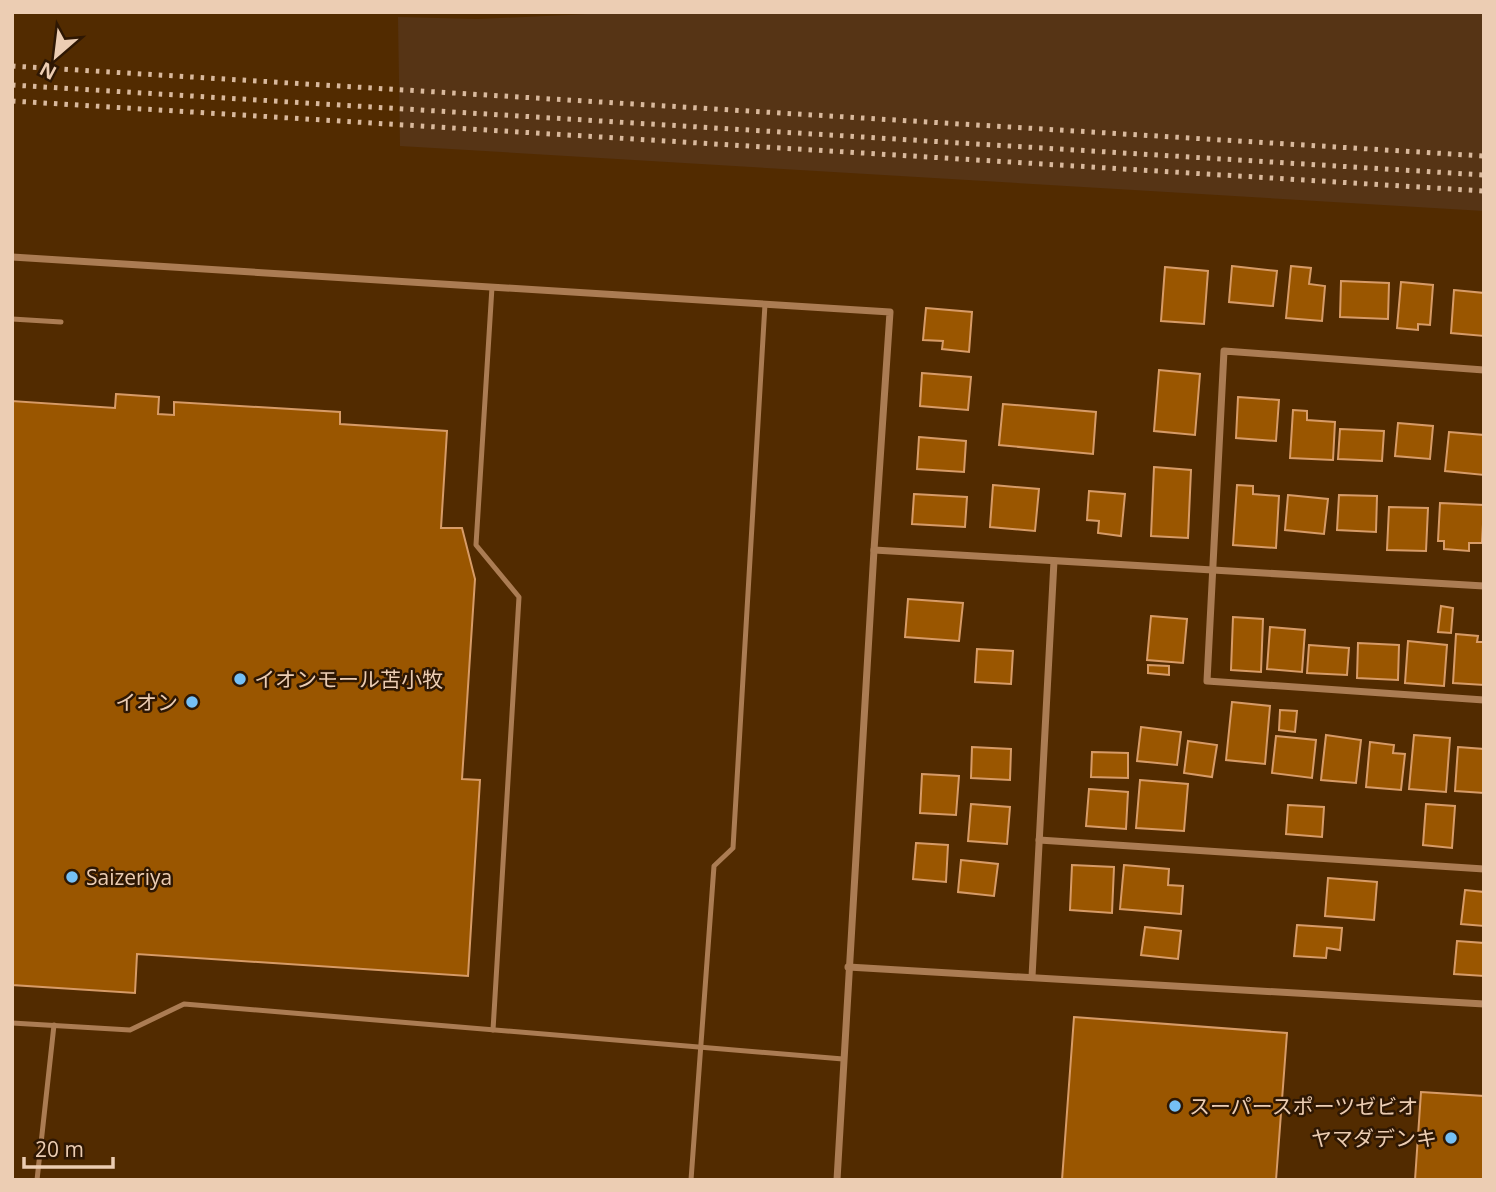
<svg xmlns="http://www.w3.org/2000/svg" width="1496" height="1192" font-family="'Open Sans','Noto Sans JP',sans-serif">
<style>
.built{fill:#563415}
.building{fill:#9a5600;stroke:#d79b67;stroke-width:2}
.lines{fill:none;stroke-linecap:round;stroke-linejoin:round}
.service{stroke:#ab7c53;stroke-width:5}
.minor{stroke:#ab7c53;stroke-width:7}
.rail{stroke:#d9b99d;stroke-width:5;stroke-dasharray:3.5 7;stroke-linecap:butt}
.poi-dot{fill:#75c0f6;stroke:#2e1703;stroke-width:2.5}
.labels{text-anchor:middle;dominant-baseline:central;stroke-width:5;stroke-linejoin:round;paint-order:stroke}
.poi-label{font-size:21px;fill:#eccdb3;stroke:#2e1703;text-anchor:start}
</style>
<rect width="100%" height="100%" fill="#522b00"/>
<!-- built -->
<path class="built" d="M633 12H1484V211L400 146 398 17 478 19Z"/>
<!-- building -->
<g class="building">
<path d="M1232 266 1277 271 1273 306 1229 302Z"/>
<path d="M1291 266 1311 268 1309 284 1325 286 1322 321 1286 318Z"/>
<path d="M1165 267 1208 271 1204 324 1161 321Z"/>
<path d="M1341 281 1389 283 1388 319 1340 317Z"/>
<path d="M1401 282 1433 285 1430 325 1418 324V330L1397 328Z"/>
<path d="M1454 290 1484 293V336L1451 333Z"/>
<path d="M926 308 972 312 969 352 942 349 943 341 923 340Z"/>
<path d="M1159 370 1200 374 1195 435 1154 431Z"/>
<path d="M922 373 971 377 968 410 920 406Z"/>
<path d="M116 394 159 397 158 414 174 415V402L340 412V424L447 431 441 528H462L475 579 462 779 480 780 468 976 137 954 135 993 12 985V401L115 408Z"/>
<path d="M1238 397 1279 400 1276 441 1236 438Z"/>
<path d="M1003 404 1096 412 1093 454 999 445Z"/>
<path d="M1293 410 1307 411V420L1335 422 1333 460 1290 458Z"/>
<path d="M1398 423 1433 426 1430 459 1395 456Z"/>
<path d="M1340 429 1384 431 1382 461 1338 459Z"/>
<path d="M1449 432 1484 435V475L1445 471Z"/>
<path d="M919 437 966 441 964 472 917 469Z"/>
<path d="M1154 467 1191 470 1188 538 1151 536Z"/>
<path d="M993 485 1039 489 1035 531 990 527Z"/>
<path d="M1237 485 1253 486V494L1279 496 1276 548 1233 545Z"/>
<path d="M1089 491 1125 494 1121 536 1098 533 1099 521 1087 520Z"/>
<path d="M914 494 967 497 965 527 912 524Z"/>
<path d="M1288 495 1328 499 1324 534 1285 530Z"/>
<path d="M1339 495 1377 496 1376 532 1337 530Z"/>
<path d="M1440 503 1484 505 1482 543H1469V551L1444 549V541H1438Z"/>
<path d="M1389 507 1428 508 1426 551 1387 550Z"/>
<path d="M908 599 963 603 959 641 905 637Z"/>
<path d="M1441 606 1453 608 1451 633 1438 632Z"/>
<path d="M1151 616 1187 619 1183 663 1147 660Z"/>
<path d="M1233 617 1263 619 1261 672 1231 670Z"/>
<path d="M1270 627 1305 630 1302 672 1267 669Z"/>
<path d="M1456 634 1478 636 1477 642H1484V685L1453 683Z"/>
<path d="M1408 641 1447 645 1444 686 1405 683Z"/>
<path d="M1358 643 1399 645 1398 680 1357 678Z"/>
<path d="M1309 645 1349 648 1347 675 1307 673Z"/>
<path d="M977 649 1013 651 1011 684 975 682Z"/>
<path d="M1148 665 1169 666V675L1148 673Z"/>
<path d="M1232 702 1270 706 1265 764 1226 760Z"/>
<path d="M1280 710 1297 711 1295 732 1279 730Z"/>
<path d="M1141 727 1181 732 1177 765 1137 761Z"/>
<path d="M1326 735 1361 740 1356 783 1321 780Z"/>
<path d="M1414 735 1450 738 1446 792 1409 789Z"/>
<path d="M1276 736 1316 740 1312 778 1272 773Z"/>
<path d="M1188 741 1217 745 1212 777 1184 773Z"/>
<path d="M1370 742 1394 745 1393 753 1405 754 1401 790 1366 787Z"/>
<path d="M972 747 1011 749 1010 780 971 778Z"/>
<path d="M1458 747 1484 749V793L1455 791Z"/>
<path d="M1092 752 1128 753V778L1091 777Z"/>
<path d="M922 774 959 776 956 815 920 813Z"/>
<path d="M1140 780 1188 784 1184 831 1136 828Z"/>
<path d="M1089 789 1128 792 1126 829 1086 826Z"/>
<path d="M971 804 1010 807 1007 844 968 841Z"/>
<path d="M1426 804 1455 806 1452 848 1423 845Z"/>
<path d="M1288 805 1324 807 1322 837 1286 834Z"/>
<path d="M916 843 948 845 946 882 913 879Z"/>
<path d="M961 860 998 864 994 896 958 892Z"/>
<path d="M1072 865 1114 867 1112 913 1070 910Z"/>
<path d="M1124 865 1169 869 1168 885 1183 886 1181 914 1120 909Z"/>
<path d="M1328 878 1377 882 1374 920 1325 916Z"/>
<path d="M1465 890 1484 892V926L1461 924Z"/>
<path d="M1297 925 1342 928 1340 950 1327 948 1326 958 1294 956Z"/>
<path d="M1145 927 1181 931 1178 959 1141 955Z"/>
<path d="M1457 941 1484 943V976L1454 974Z"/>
<path d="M1074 1017 1287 1033 1276 1180H1062Z"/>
<path d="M1421 1092 1484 1096V1180H1415Z"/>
</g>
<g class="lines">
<!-- service -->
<g class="service">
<path d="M492 287 476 545 519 597 493 1030"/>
<path d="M12 319 61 322"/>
<path d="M12 1023 130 1030 184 1004 843 1059"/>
<path d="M37 1180 54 1025"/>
<path d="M691 1180 714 866 733 848 765 304"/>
</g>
<!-- minor -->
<g class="minor">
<path d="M12 257 890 312 874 550 837 1180"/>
<path d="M1484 370 1224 351 1207 681 1484 700"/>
<path d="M874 550 1484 586"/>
<path d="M1039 840 1484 869"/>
<path d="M848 967 1484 1004"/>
<path d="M1032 977 1054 561"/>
</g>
<!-- rail -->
<g class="rail">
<path d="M12 66 1484 156"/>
<path d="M12 85 1484 175"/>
<path d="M12 101 1484 191"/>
</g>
</g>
<!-- markers -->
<g class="poi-dot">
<circle cx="240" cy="679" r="7"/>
<circle cx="192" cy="702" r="7"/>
<circle cx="72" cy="877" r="7"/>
<circle cx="1175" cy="1106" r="7"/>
<circle cx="1451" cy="1138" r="7"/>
</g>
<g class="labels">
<!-- poi labels -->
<g class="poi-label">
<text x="254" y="679">イオンモール苫小牧</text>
<text x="178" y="702" text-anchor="end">イオン</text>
<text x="86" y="877">Saizeriya</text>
<text x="1189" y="1106">スーパースポーツゼビオ</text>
<text x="1437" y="1138" text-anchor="end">ヤマダデンキ</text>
</g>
</g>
<!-- border -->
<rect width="1496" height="1192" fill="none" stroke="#eccdb3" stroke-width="28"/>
<!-- north arrow -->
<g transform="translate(56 56) rotate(208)" stroke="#2e1703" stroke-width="5" paint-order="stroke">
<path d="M0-5L12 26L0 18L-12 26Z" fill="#eccdb3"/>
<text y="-10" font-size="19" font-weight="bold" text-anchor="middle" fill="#eccdb3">N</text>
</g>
<!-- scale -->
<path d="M24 1157v10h89v-10" fill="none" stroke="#eccdb3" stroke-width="3.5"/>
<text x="35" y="1157" font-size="21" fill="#eccdb3" stroke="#2e1703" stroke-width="5" paint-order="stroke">20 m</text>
</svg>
